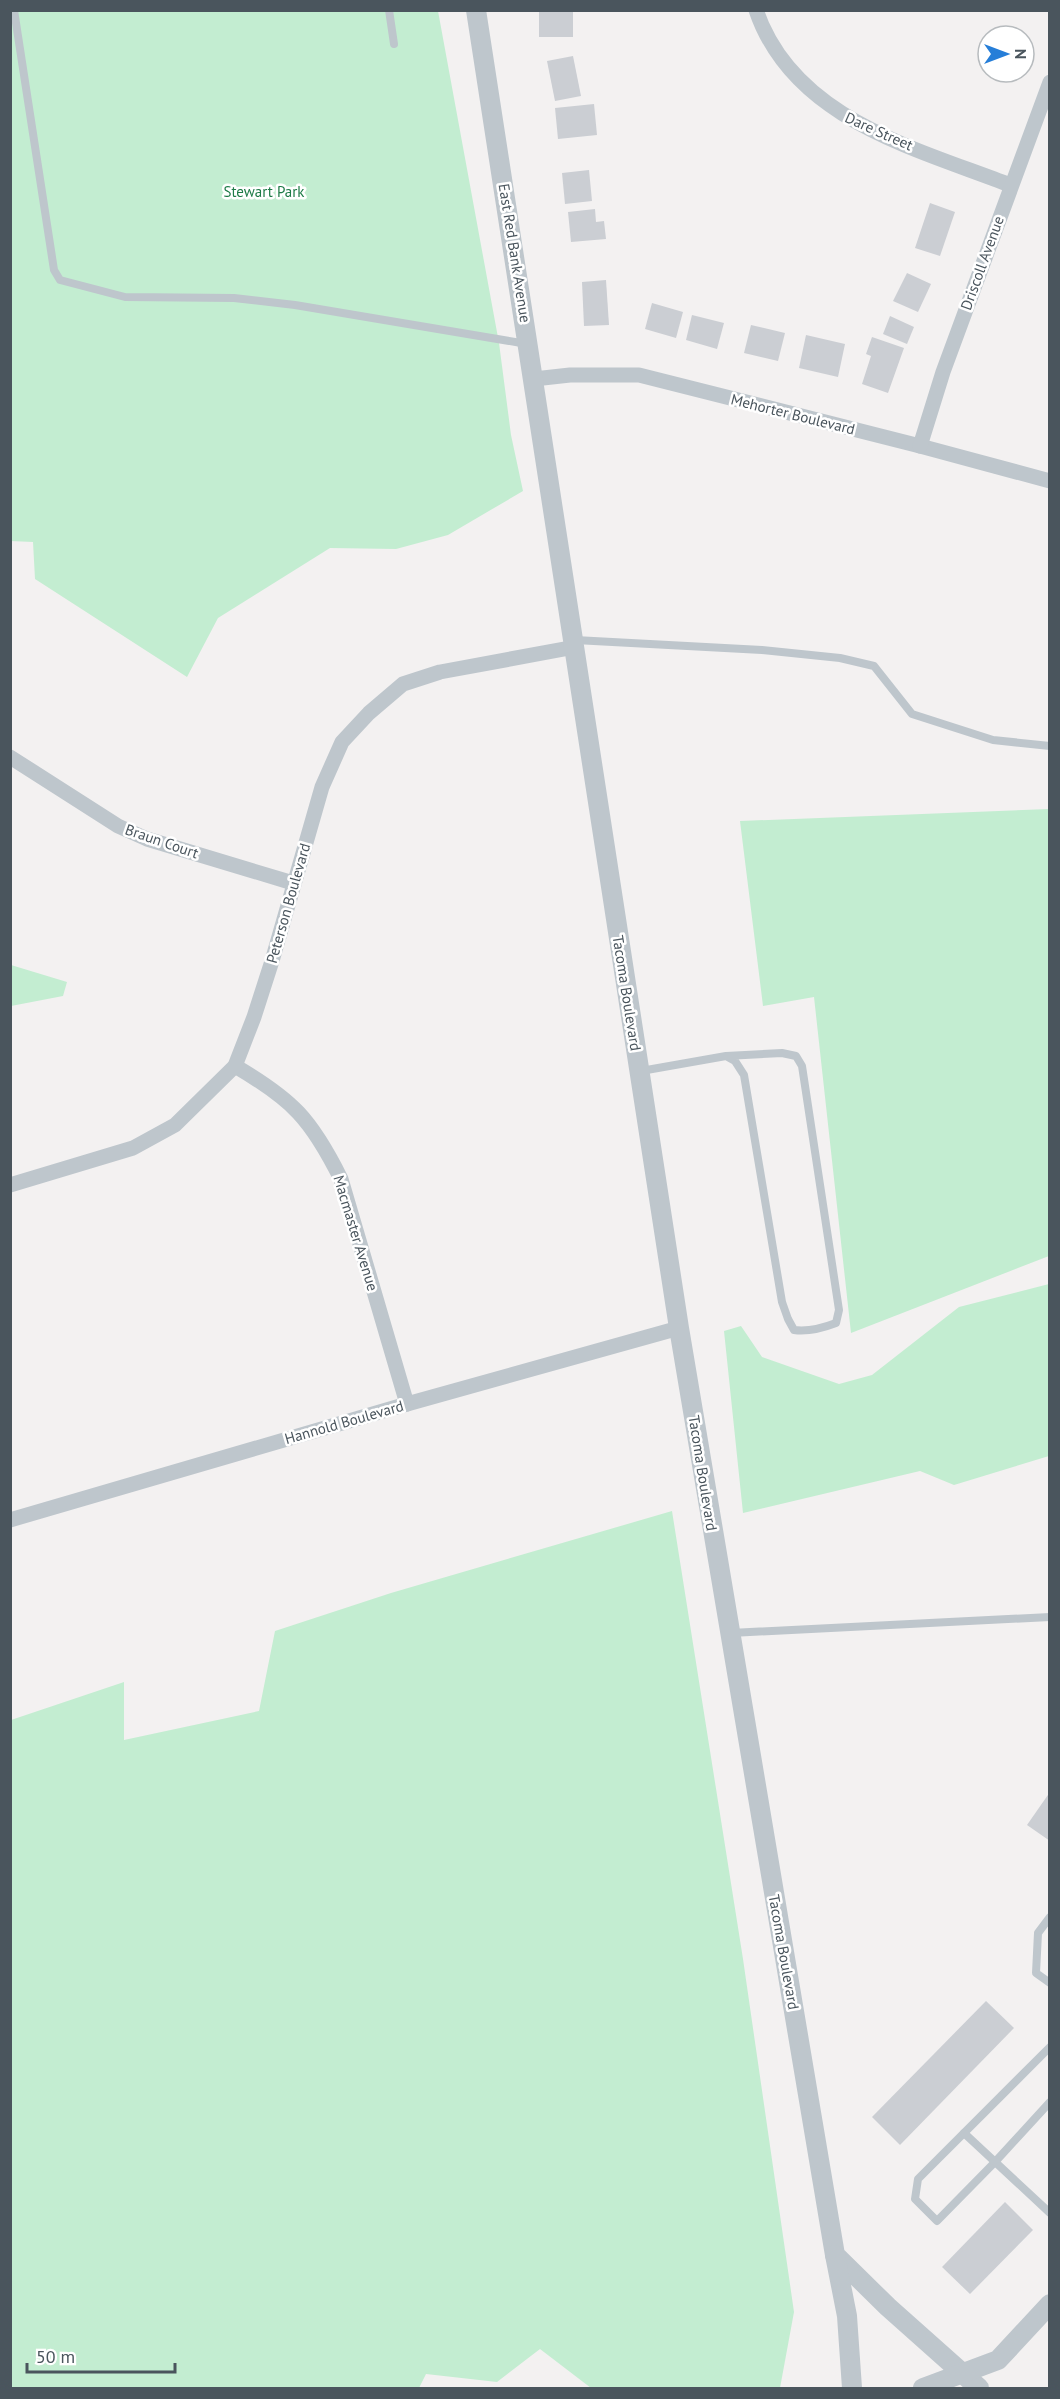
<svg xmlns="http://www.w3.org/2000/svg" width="1060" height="2399" font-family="'PT Sans',sans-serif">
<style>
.green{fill:#c3edd1}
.building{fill:#cbced3}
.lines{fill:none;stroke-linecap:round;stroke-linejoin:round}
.service{stroke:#bec6cc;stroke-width:8}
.minor{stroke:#bec6cc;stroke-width:15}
.tertiary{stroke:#bec6cc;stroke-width:20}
.labels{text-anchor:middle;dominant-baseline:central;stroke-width:5;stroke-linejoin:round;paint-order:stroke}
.street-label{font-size:15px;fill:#4a555d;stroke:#fff}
.park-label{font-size:15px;fill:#1e7b47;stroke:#fff}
</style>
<rect width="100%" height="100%" fill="#f3f1f1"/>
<!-- green -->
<g class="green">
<path d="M10 11H438L499 343 511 435 523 491 448 535 396 549 330 548 218 618 187 677 35 579 33 542 10 541Z"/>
<path d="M1049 809V1256L851 1333 814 997 763 1006 740 821Z"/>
<path d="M11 965 67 982 63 996 11 1006Z"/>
<path d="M1049 1284V1456L954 1485 920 1471 743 1513 724 1331 741 1326 762 1357 839 1384 872 1375 959 1307Z"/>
<path d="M672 1511 743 1959 794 2312 780 2388H591L540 2349 497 2382 426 2374 419 2388H11V1720L124 1682V1740L259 1711 275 1631 391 1593Z"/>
</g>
<!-- building -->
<g class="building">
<rect x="539" y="10" width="34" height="27"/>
<path d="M573 56 581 96 555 101 547 61Z"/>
<path d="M594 104 597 135 558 139 555 108Z"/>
<path d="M589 170 592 201 565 204 562 173Z"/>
<path d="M930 203 955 212 940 256 915 248Z"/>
<path d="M595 209 596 222 604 221 606 239 571 242 568 212Z"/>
<path d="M907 273 931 284 918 312 893 301Z"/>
<path d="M606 280 609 325 584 326 582 282Z"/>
<path d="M652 303 683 312 676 338 645 329Z"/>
<path d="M692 315 724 323 717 349 686 340Z"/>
<path d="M890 316 914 327 907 344 883 334Z"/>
<path d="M751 325 785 333 778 361 744 353Z"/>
<path d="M806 335 845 344 838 377 799 368Z"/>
<path d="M872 337 904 348 888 393 862 384 871 356 866 354Z"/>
<path d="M1050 1792V1841L1027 1825Z"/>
<path d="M986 2001 1014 2028 900 2145 872 2117Z"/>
<path d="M1005 2202 1033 2230 970 2294 942 2267Z"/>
</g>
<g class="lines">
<!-- service -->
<g class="service">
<path d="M14 10 54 270 60 280 125 297 234 298 295 305 527 344"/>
<path d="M389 10 394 44"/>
<path d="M575 640 762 650 840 658 874 666 912 714 993 740 1050 746"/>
<path d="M641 1071 726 1056 735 1061 744 1075 782 1302 788 1319 794 1330C809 1332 823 1328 836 1323L839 1310 802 1066 796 1056 782 1053 726 1056"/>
<path d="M731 1633 1050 1617"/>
<path d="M1050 1917 1038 1933 1036 1973 1050 1983"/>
<path d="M1050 2047 918 2179 915 2199 937 2221 995 2162 1050 2102"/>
<path d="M964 2133 1050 2213"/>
</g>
<!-- minor -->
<g class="minor">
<path d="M756 10C793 119 915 148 1010 185"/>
<path d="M534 379 570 375H639L920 446 1050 481"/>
<path d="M920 446 943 372 1050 82"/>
<path d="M10 757 118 826 147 839 293 883"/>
<path d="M235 1066C293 1100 311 1119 341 1179L407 1404"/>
<path d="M10 1185 133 1148 175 1125 235 1066 254 1017 272 961 322 787 342 742 369 713 403 684 440 672 575 647"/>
<path d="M10 1520 407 1404 679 1328"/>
</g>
<!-- tertiary -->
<g class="tertiary">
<path d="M476 10 679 1328 835 2255 888 2307 979 2388"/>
<path d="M835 2255 847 2316 852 2388"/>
<path d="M923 2388 998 2360 1050 2304"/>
</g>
</g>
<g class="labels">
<!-- street labels -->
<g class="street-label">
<text transform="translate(879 131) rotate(24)">Dare Street</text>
<text transform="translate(515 253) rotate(81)">East Red Bank Avenue</text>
<text transform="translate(982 263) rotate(-70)">Driscoll Avenue</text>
<text transform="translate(793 414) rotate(14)">Mehorter Boulevard</text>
<text transform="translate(162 841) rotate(19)">Braun Court</text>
<text transform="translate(288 903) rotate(-74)">Peterson Boulevard</text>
<text transform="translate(627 993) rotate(81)">Tacoma Boulevard</text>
<text transform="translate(356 1233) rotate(73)">Macmaster Avenue</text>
<text transform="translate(344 1422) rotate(-16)">Hannold Boulevard</text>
<text transform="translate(703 1473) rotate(81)">Tacoma Boulevard</text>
<text transform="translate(784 1952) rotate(80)">Tacoma Boulevard</text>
</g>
<!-- park labels -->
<g class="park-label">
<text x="264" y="191">Stewart Park</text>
</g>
</g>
<!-- border -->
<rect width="1060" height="2399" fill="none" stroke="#4a555d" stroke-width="24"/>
<!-- north arrow -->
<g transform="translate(1006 54) rotate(90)"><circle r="28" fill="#ffffff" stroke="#b7bbbe" stroke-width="1.5"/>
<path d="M0-4.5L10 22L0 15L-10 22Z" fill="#267ed8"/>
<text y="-9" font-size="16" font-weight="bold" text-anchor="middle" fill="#4a555d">N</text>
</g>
<!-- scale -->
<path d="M27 2363v9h148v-9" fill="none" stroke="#4a555d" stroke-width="3"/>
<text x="36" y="2363" font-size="18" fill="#4a555d" stroke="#ffffff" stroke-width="4.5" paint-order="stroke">50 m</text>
</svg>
